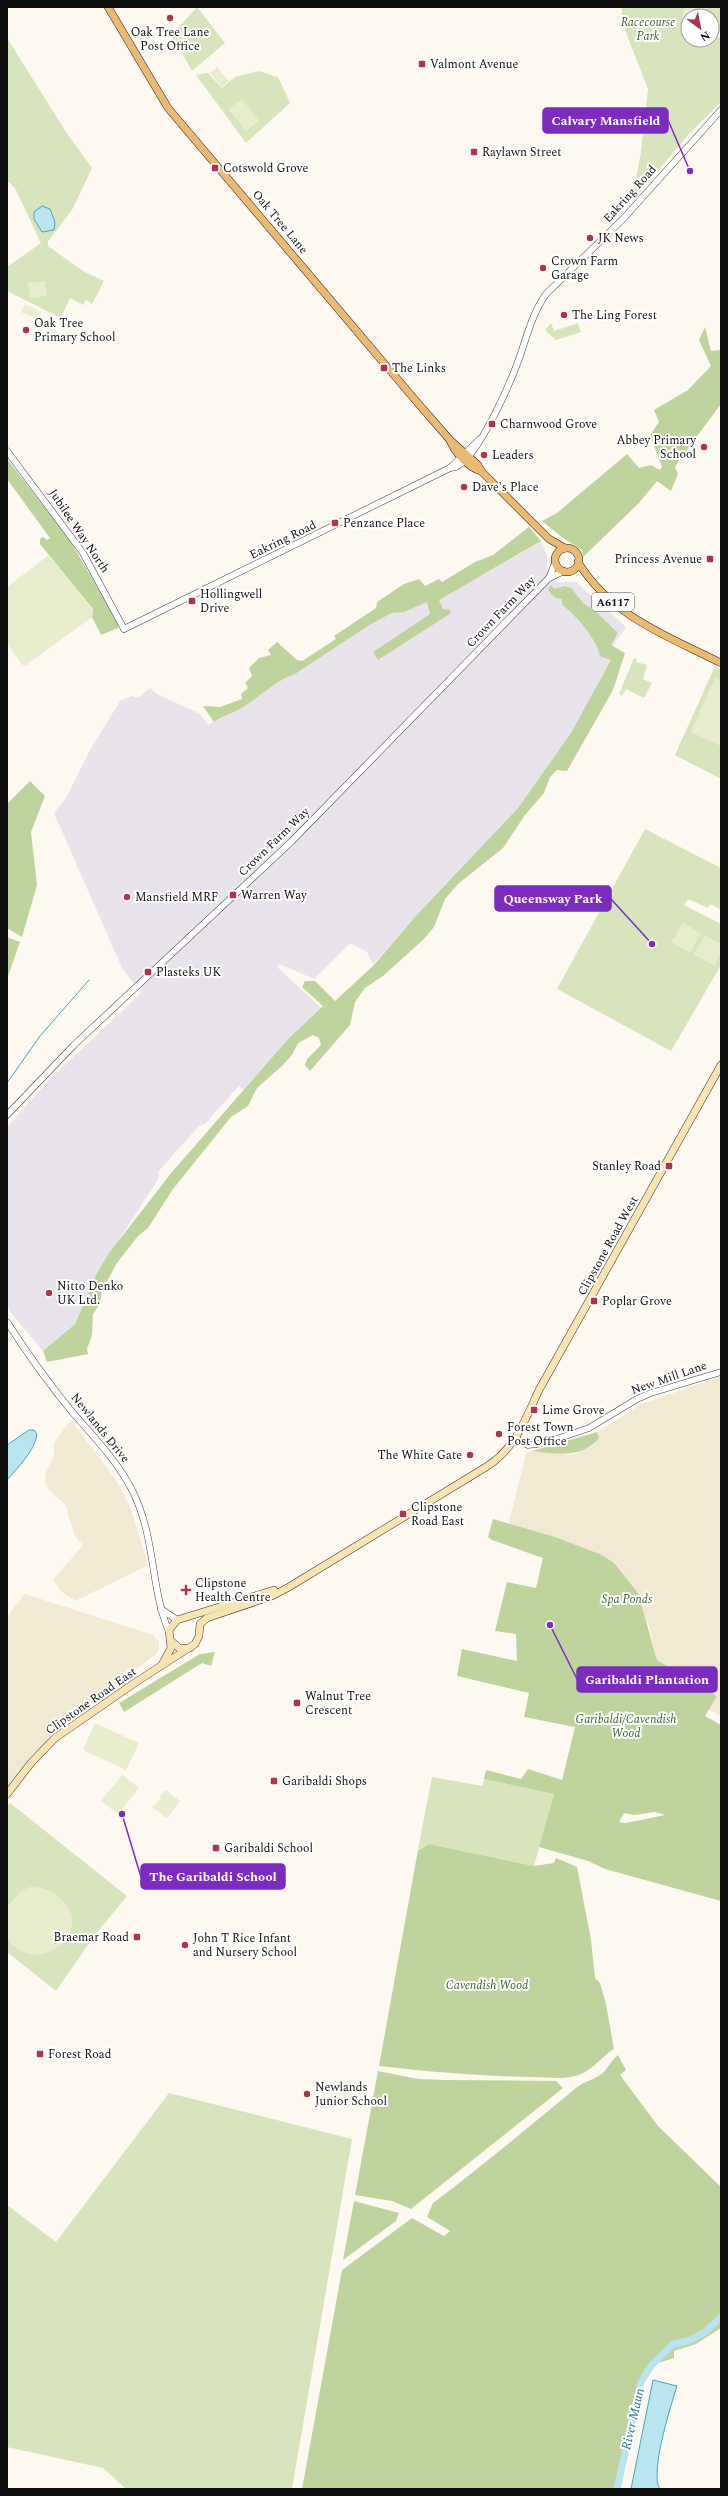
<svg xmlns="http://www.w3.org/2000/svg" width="728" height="2496" font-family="Spectral,serif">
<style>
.industrial{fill:#e9e3eb}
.farmland{fill:#f1e9d2}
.green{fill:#d8e5bc;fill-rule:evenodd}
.forest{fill:#bfd49d;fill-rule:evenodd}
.pitch{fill:#e7edcd}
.water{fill:#b9e5f0;stroke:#47a4c0}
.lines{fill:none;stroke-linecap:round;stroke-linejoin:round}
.stream{stroke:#47a4c0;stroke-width:1}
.river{stroke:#b9e5f0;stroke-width:7}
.tertiary-casing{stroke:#414141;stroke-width:7}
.secondary-casing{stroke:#303030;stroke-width:8}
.primary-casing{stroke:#1f1f1f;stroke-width:8}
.tertiary{stroke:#fff;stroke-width:6}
.secondary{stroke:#f7e4b1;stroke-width:7}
.primary{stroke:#ebba72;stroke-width:7}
.poi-dot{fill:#b0334e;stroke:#fff;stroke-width:1.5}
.labels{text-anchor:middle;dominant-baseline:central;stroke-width:4;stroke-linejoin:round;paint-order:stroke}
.shield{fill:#fff;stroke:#565656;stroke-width:1}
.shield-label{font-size:11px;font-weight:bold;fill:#0e0e0e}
.park-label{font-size:12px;font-style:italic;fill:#3a5f24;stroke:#fff}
.poi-label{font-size:12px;fill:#0e0e0e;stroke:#fff;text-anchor:start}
.street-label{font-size:12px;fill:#0e0e0e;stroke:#fff}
.water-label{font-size:13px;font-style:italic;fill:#237593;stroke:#fff}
.leader{fill:none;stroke:#7b2cbf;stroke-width:1.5}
.callout-dot{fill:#7b2cbf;stroke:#fff;stroke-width:1.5}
.callout{fill:#7b2cbf;stroke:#7b2cbf;stroke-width:1.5}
.callout-label{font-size:13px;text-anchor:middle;font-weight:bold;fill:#fff}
</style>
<rect width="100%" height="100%" fill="#fdf8f0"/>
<!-- industrial -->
<path class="industrial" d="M541 541 547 555V566L558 582H576L626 627 612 647 610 664 571 733 518 808 373 964 367 952 350 943 314 979 279 964 277 967 321 1008 288 1039 243 1090 239 1086 205 1124 199 1126 158 1172 159 1178 96 1275 75 1324 43 1351 11 1313 7 1304V1127L49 1080 141 993 122 968 54 813 66 798 89 752 120 701 132 696 138 698 150 688 157 694 200 714 208 725 225 714 244 707 262 692 283 678 295 674 371 624 392 613 412 608 487 573Z"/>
<!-- farmland -->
<g class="farmland">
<path d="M721 1376V1716L709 1710 716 1696 657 1660 649 1625 509 1523 526 1453 532 1451 573 1455 592 1446 599 1438 597 1432 642 1404Z"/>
<path d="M71 1420 118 1483 131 1509 148 1565 75 1601 62 1592 53 1580 83 1545 75 1536 65 1504 49 1490 45 1482 46 1473 54 1456V1443Z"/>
<path d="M25 1594 153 1635 159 1642V1649L156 1654 118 1683 115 1688 55 1730 7 1792V1617Z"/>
</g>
<!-- green -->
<g class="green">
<path d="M197 7 225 43 192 71 172 35Z"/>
<path d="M622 7H721V25L718 37 721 38V102L689 134 632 201 641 152 648 89 628 38 622 16ZM688 16H712V40H688Z"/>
<path d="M7 38 66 132 92 168 72 210 48 241V246L83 271 104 281 92 304 86 300 83 305 70 298 61 318 7 291V267L41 243 16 190 9 182 7 183Z"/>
<path d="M259 71 278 77 290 103 246 143 196 75 208 73 222 88 235 77Z"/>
<path d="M551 323 554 331 578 323 581 332 556 340 545 330Z"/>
<path d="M634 658 637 659 636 662 647 665 643 679 652 683 644 698 626 689 622 696 619 694Z"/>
<path d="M715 666 721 669V779L675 755Z"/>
<path d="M645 829 721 868V910L710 904 708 908 688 899 684 905 721 924V965L671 1051 557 989Z"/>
<path d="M432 1777 483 1786 484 1779 554 1794 534 1866 429 1844 418 1849Z"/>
<path d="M10 1803 127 1896 94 1936 56 1991 7 1952V1807Z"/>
<path d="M169 2093 352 2139 292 2489H126L103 2468 7 2447V2205L56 2242Z"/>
</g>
<!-- forest -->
<g class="forest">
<path d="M705 327 711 351 721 350V404L680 459 675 467 678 474 671 491 657 481 639 503 583 557 582 550 563 538 542 521 557 513 627 454 639 468 651 465 660 470 662 467 650 435 659 422 654 410 688 390 711 366 699 340Z"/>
<path d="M7 459 69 539 118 622V628L101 635 92 617 93 609 40 544V539L43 537 47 540 50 538 7 479Z"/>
<path d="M529 527 541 541 439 600 443 609 450 610 451 613 378 660 373 652 430 614 427 602 404 612 392 613 371 624 295 674C275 681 262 695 245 706 235 713 223 715 214 722L203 706 220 707 242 699 241 694 248 688 245 683 252 676 249 668 259 658 271 655 268 650 277 642 297 660 302 661 336 639 334 636 376 608 377 602 404 584 419 579 425 586 439 579 442 582 475 562 493 555Z"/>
<path d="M551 585 554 589 565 586 571 588 584 604 595 611 618 633 611 645 625 653 613 690 567 771 557 770 550 777 544 793 525 815 503 848 458 884 445 899 434 927 424 939 383 976 365 988 355 1002 350 1025 310 1071 305 1065 307 1059 321 1045 319 1038 313 1035 298 1043 292 1055 283 1065 257 1088 248 1106 231 1117 173 1189 148 1228 138 1236 117 1263 102 1290 100 1304 93 1314 92 1335 87 1349 88 1354 47 1362 43 1351 75 1324 96 1275 109 1253 172 1172 288 1039 323 1006 302 987 305 981H315L335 1001 373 966 416 916 518 808 571 733 611 660 600 656C597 639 575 614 562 605V599C555 599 551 595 548 589Z"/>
<path d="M30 781 45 796 31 832 37 885 22 937 7 928V804Z"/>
<path d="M7 937 20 942 7 979Z"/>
<path d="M597 1432 599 1438C582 1459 556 1454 532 1451Z"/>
<path d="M493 1519 555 1537 602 1555 614 1563 638 1593 657 1660 717 1696 705 1716 721 1725V1901L605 1869 588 1861 539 1847 554 1794 484 1779 486 1770 521 1779 528 1769 562 1780 575 1727 524 1717 529 1693 457 1676 462 1649 517 1661 516 1634 495 1631 507 1582 536 1588 543 1558 492 1540 488 1537ZM655 1812 665 1815 626 1823 619 1822 624 1813 634 1815Z"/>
<path d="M215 1652 211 1666 202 1663 124 1712 119 1703 200 1654Z"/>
<path d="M429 1844 534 1866 554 1863 556 1858 577 1867 591 1940 595 1978 600 1983 606 2004 614 2049C603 2055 596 2067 583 2073 568 2081 548 2077 532 2077 479 2076 431 2072 379 2066L418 1850Z"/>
<path d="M618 2055 626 2070 620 2075 658 2126 721 2187V2328L696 2344 674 2351V2358L658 2363 639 2381 616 2489H302L342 2270 412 2218 444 2236 450 2231 427 2217 433 2203C482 2166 529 2127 576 2088 584 2081 595 2080 603 2073 608 2068 610 2062 618 2055Z"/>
<path d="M378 2071 418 2079 445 2080 556 2081 563 2088 411 2209 392 2201 355 2195Z"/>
<path d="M354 2201 399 2213 396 2221 343 2260Z"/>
</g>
<!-- pitch -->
<g class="pitch">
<path d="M684 7H706L705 16H688V26L681 25Z"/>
<path d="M217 67 229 81 222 87 210 73Z"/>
<path d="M242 99 259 121 246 131 229 109Z"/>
<path d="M45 281 47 296 30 298 28 283Z"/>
<path d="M25 304 41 312 38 320 21 312Z"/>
<path d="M49 555 93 609 92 617 26 665H22L7 644V587Z"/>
<path d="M715 678 721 681V746L691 732Z"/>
<path d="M683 923 701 933 690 953 672 942Z"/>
<path d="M705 935 721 944V953L714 966 694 954Z"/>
<path d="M95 1723 139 1743 126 1770 83 1750Z"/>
<path d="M122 1775 139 1788 118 1814 101 1801Z"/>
<path d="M165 1790 180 1801 167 1818 152 1807 161 1799 160 1797Z"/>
<path d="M30 1887C45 1887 52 1891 63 1901 92 1928 47 1970 18 1949 13 1946 9 1943 7 1938 5 1929 7 1916 7 1907L21 1891Z"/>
</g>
<!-- water -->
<g class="water">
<path d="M42 206 50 209 55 222 54 230 42 232 34 219V212Z"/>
<path d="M29 1430H34L37 1434C35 1451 18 1467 7 1480V1445Z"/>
<path d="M653 2380 677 2386C671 2405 649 2474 660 2489H631Z"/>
</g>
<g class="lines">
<!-- stream -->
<path class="stream" d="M7 1083 40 1036 89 980"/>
<!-- river -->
<path class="river" d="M617 2489 641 2382 651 2366 673 2344 688 2341 705 2332 721 2317"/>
<defs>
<g id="tertiary">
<path d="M7 451 83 553 124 629 450 468 456 467 465 461C485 439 509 387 519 359 527 336 532 314 546 294L623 219 721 110"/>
<path d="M450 468 479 440"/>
<path d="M549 578 564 571"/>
<path d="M7 1115 74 1045 291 842 549 578 555 563"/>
<path d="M7 1322C27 1353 49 1384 73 1413 95 1438 118 1462 133 1492 156 1539 150 1587 169 1632"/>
<path d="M516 1439 528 1445 545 1443 589 1428 637 1399 651 1393 721 1372"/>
<path d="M161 1609 177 1620"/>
</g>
<g id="secondary">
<path d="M171 1641 179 1648H190"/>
<path d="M163 1663 171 1648 169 1630 177 1620 274 1590"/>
<path d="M7 1794 31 1763 55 1738 136 1682 195 1644 199 1636 200 1624 207 1618 272 1596 289 1587 486 1467C515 1449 525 1420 539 1390L721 1065"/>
</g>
<g id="primary">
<path d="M108 7 168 108 416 401 450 440 478 465 481 471 549 539 565 548"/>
<path d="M450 440C454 452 469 468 481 471"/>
<circle cx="567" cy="560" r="12"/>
<path d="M578 562C611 616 667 636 721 663"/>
</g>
</defs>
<!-- tertiary casing -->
<use href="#tertiary" class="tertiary-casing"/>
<!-- secondary casing -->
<use href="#secondary" class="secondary-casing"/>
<!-- primary casing -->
<use href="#primary" class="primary-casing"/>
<!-- tertiary -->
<use href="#tertiary" class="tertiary"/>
<!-- secondary -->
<use href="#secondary" class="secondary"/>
<!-- primary -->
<use href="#primary" class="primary"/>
</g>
<!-- markers -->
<g class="poi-dot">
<circle cx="170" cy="18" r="4"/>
<rect x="418" y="60" width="8" height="8" rx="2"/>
<rect x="470" y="148" width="8" height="8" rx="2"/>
<rect x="211" y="164" width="8" height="8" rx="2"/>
<circle cx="590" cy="238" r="4"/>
<circle cx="543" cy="268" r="4"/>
<circle cx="564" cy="315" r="4"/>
<circle cx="26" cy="330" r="4"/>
<rect x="380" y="364" width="8" height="8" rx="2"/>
<rect x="488" y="420" width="8" height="8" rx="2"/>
<circle cx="704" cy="447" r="4"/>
<circle cx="484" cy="455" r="4"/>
<circle cx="464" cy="487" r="4"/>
<rect x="331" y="519" width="8" height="8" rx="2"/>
<rect x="706" y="555" width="8" height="8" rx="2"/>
<rect x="188" y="597" width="8" height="8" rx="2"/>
<rect x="229" y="891" width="8" height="8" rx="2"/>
<circle cx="127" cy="897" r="4"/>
<rect x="144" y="968" width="8" height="8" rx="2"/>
<rect x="665" y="1162" width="8" height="8" rx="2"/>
<circle cx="49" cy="1293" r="4"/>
<rect x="590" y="1297" width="8" height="8" rx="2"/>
<rect x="530" y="1406" width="8" height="8" rx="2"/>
<circle cx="499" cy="1434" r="4"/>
<circle cx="470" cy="1455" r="4"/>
<rect x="399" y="1510" width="8" height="8" rx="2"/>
<path d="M184 1584h4v4h4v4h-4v4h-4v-4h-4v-4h4z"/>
<rect x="293" y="1699" width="8" height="8" rx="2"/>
<rect x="270" y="1777" width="8" height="8" rx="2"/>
<rect x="212" y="1844" width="8" height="8" rx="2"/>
<rect x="133" y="1933" width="8" height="8" rx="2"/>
<circle cx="185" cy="1945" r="4"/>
<rect x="36" y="2050" width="8" height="8" rx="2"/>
<circle cx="307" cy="2094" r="4"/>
</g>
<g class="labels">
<!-- shield labels -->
<rect class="shield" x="592" y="593" width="42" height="18" rx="3"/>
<g class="shield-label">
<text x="613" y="602">A6117</text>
</g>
<!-- park labels -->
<g class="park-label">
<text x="648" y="22">Racecourse<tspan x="648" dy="14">Park</tspan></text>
<text x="627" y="1599">Spa Ponds</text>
<text x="626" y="1719">Garibaldi/Cavendish<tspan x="626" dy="14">Wood</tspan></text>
<text x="487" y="1985">Cavendish Wood</text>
</g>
<!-- poi labels -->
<g class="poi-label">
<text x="170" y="32" text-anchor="middle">Oak Tree Lane<tspan x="170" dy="14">Post Office</tspan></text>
<text x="430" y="64">Valmont Avenue</text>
<text x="482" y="152">Raylawn Street</text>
<text x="223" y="168">Cotswold Grove</text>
<text x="598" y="238">JK News</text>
<text x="551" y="261">Crown Farm<tspan x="551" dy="14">Garage</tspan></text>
<text x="572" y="315">The Ling Forest</text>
<text x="34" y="323">Oak Tree<tspan x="34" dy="14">Primary School</tspan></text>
<text x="392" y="368">The Links</text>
<text x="500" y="424">Charnwood Grove</text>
<text x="696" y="440" text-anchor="end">Abbey Primary<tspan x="696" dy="14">School</tspan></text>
<text x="492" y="455">Leaders</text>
<text x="472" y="487">Dave's Place</text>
<text x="343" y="523">Penzance Place</text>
<text x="702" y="559" text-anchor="end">Princess Avenue</text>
<text x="200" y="594">Hollingwell<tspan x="200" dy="14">Drive</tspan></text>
<text x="241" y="895">Warren Way</text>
<text x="135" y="897">Mansfield MRF</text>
<text x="156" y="972">Plasteks UK</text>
<text x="661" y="1166" text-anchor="end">Stanley Road</text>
<text x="57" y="1286">Nitto Denko<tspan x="57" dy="14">UK Ltd.</tspan></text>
<text x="602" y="1301">Poplar Grove</text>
<text x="542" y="1410">Lime Grove</text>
<text x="507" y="1427">Forest Town<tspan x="507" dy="14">Post Office</tspan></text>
<text x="462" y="1455" text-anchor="end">The White Gate</text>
<text x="411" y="1507">Clipstone<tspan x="411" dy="14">Road East</tspan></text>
<text x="195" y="1583">Clipstone<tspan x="195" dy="14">Health Centre</tspan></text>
<text x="305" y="1696">Walnut Tree<tspan x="305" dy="14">Crescent</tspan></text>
<text x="282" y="1781">Garibaldi Shops</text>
<text x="224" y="1848">Garibaldi School</text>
<text x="129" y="1937" text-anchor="end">Braemar Road</text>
<text x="193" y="1938">John T Rice Infant<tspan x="193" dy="14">and Nursery School</tspan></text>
<text x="48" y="2054">Forest Road</text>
<text x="315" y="2087">Newlands<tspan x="315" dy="14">Junior School</tspan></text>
</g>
<!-- street labels -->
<g class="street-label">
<text transform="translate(630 194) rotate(-48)">Eakring Road</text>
<text transform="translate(280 222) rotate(50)">Oak Tree Lane</text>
<text transform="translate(79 531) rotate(56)">Jubilee Way North</text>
<text transform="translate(283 540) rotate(-26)">Eakring Road</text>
<text transform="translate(501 612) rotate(-46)">Crown Farm Way</text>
<text transform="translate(274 842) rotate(-44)">Crown Farm Way</text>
<text transform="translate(608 1246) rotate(-61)">Clipstone Road West</text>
<text transform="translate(669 1378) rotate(-19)">New Mill Lane</text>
<text transform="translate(100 1428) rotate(51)">Newlands Drive</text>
<text transform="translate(91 1701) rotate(-35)">Clipstone Road East</text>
</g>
<!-- water labels -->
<g class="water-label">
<text transform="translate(633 2419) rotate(-77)">River Maun</text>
</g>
</g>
<!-- callouts -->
<path class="leader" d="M690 171L668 120M652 944L611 899M550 1625L577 1679M122 1814L141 1877"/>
<g class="callout-dot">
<circle cx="690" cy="171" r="4"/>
<circle cx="652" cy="944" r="4"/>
<circle cx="550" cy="1625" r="4"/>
<circle cx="122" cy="1814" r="4"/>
</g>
<g class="callout">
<rect x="543" y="108" width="125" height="25" rx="4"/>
<rect x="495" y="886" width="116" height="25" rx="4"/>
<rect x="577" y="1667" width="140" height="25" rx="4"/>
<rect x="141" y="1864" width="144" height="25" rx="4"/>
</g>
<g class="callout-label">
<text x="606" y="125">Calvary Mansfield</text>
<text x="553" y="903">Queensway Park</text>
<text x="647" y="1684">Garibaldi Plantation</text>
<text x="213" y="1881">The Garibaldi School</text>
</g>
<!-- border -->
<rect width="728" height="2496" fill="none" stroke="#0e0e0e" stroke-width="16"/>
<!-- north arrow -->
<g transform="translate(700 28) rotate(148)"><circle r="19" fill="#ffffff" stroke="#9f9f9f"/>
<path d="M0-3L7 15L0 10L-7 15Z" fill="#b0334e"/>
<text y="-6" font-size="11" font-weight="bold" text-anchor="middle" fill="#0e0e0e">N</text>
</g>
</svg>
